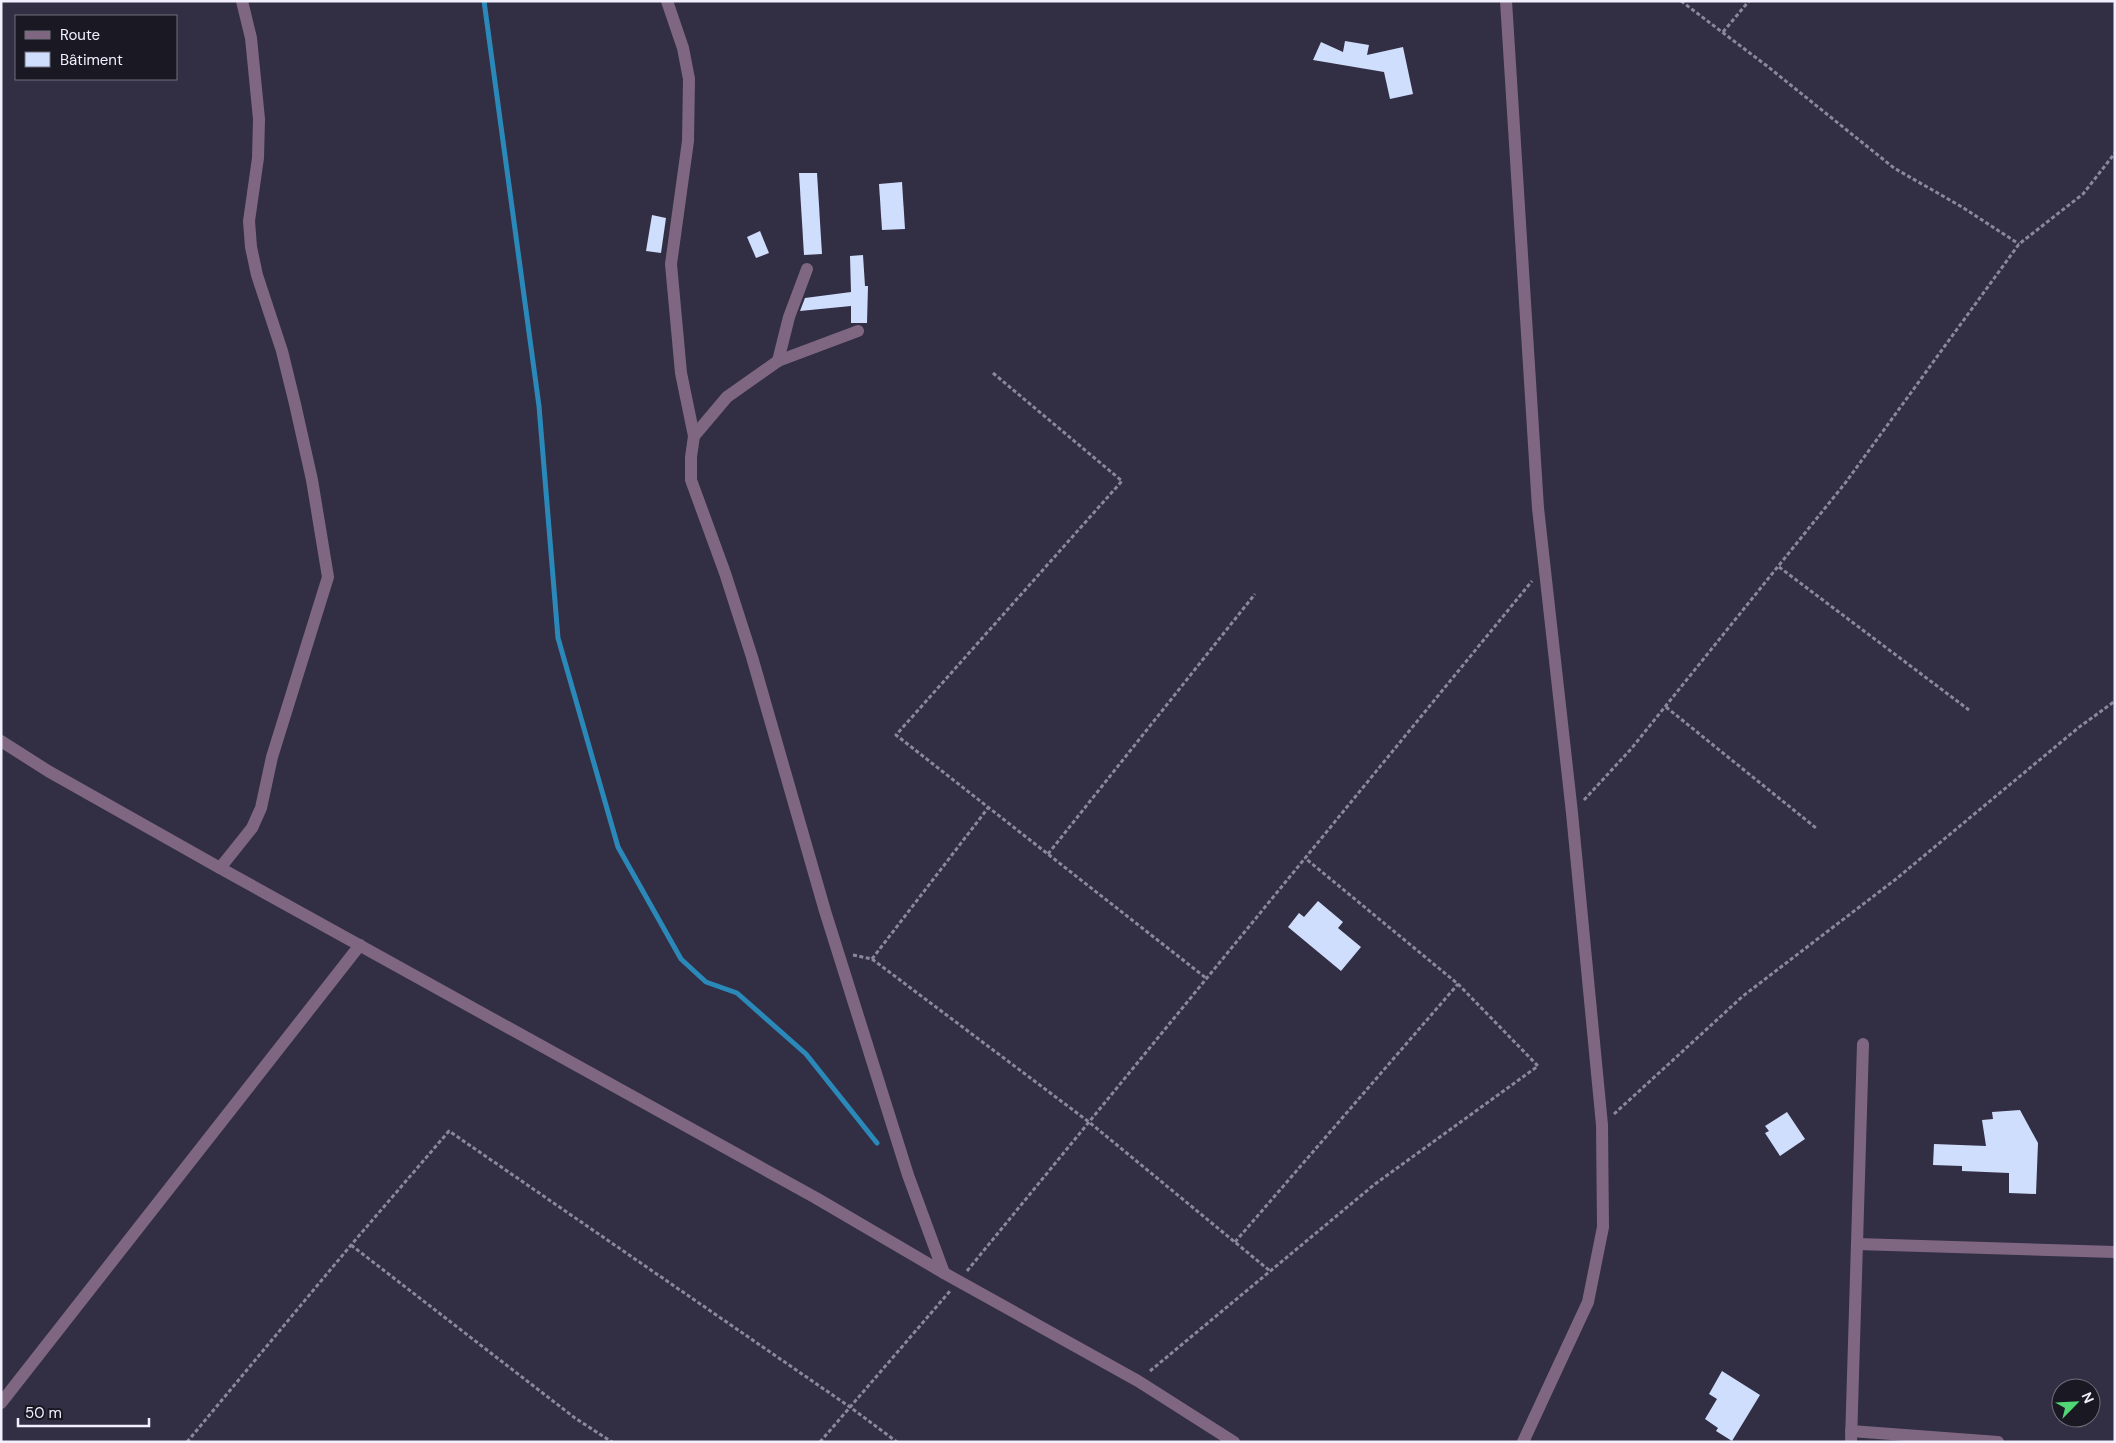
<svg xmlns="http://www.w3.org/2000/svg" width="2116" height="1443" font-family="'DM Sans',sans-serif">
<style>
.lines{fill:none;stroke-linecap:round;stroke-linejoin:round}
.stream{stroke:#2b89b9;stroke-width:5}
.building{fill:#cfdefc}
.path{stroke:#8b889a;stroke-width:3;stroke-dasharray:4 2.5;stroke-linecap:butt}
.street{stroke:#7f6782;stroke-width:12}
</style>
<rect width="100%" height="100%" fill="#322e44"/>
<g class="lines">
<!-- stream -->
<path class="stream" d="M484 1 539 406 558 638 618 847 681 959 706 982 737 993 806 1054 877 1143"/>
</g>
<!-- building -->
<g class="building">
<path d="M1345 41 1369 45 1367 55 1403 47 1413 94 1390 99 1384 72 1313 60 1321 42 1343 52Z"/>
<path d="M799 173H817L822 254 804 255Z"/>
<path d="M902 182 905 229 882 230 879 184Z"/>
<path d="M652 215 666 218 661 253 646 251Z"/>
<path d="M760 231 769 253 756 258 747 237Z"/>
<path d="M863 255 865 286H868L867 323H851V306L800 311 805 298 851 292 850 256Z"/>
<path d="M1318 901 1343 922 1338 928 1361 947 1341 971 1288 927 1299 913 1304 917Z"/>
<path d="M2020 1110 2038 1143 2036 1194 2009 1193V1173L1962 1171V1166L1933 1165 1934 1144 1986 1146 1982 1120 1993 1119 1992 1112Z"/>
<path d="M1787 1112 1805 1139 1780 1156 1765 1133 1769 1131 1765 1126Z"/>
<path d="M1722 1371 1760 1395 1732 1441 1716 1431 1718 1428 1705 1419 1717 1399 1709 1394Z"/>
</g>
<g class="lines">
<!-- path -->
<g class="path">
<path d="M1681 1 1767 66 1894 168 1962 207 2019 244"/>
<path d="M1723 32 1749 1"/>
<path d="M993 373 1122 481 896 735 1206 978"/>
<path d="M1779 567 1969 710"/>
<path d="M1666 707 1816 828"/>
<path d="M1584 800 1631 749 1846 482 2019 244 2083 194 2115 153"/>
<path d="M1048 854 1255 594"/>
<path d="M853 955 872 959 1089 1122 1270 1271"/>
<path d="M872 959 988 808"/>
<path d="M1614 1114 1743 996 1896 879 2078 728 2115 701"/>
<path d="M1235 1242 1458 984"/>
<path d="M351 1245 575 1418 612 1442"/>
<path d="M967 1271 1532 581"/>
<path d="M1150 1371 1375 1184 1538 1066 1458 984 1305 858"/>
<path d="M187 1442 351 1245 449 1131 850 1407 897 1442"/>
<path d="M820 1442 950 1291"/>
</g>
<!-- street -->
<g class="street">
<path d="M667 1 683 48 689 79 688 141 671 264 681 373 694 436"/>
<path d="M1506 1 1538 508 1572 813 1602 1125 1603 1227 1588 1302 1523 1442"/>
<path d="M858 331 778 361 727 397 694 436 691 457V480L725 573 752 657 825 911 908 1175 944 1273"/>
<path d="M778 361 789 317 807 269"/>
<path d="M1 741 48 771 220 868 816 1198 944 1273 1138 1381 1234 1442"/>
<path d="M220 868 252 828 261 808 272 757 328 577 312 480 295 404 282 351 257 275 251 247 249 221 258 158 259 119 251 38 242 1"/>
<path d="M1857 1244 2115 1252"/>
<path d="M1 1403 360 945"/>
<path d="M1851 1431 1998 1442"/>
<path d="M1851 1442 1863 1044"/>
</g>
</g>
<!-- border -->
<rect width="2116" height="1443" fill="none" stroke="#f2f0fe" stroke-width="5"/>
<!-- legend -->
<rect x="15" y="15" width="162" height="65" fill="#1a1822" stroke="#706e7a"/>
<rect x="25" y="31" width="25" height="8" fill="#7f6782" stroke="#706e7a"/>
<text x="60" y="40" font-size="15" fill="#f2f0fe">Route</text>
<rect x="25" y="52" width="25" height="15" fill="#cfdefc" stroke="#706e7a"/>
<text x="60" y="65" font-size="15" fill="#f2f0fe">Bâtiment</text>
<!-- north arrow -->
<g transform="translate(2076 1403) rotate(66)"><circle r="24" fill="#1a1822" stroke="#706e7a"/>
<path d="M0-4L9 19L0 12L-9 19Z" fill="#50d675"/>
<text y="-8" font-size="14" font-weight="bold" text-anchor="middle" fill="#f2f0fe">N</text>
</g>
<!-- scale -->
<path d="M18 1418v8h131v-8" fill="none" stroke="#f2f0fe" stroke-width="2.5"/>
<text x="25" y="1418" font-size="15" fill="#f2f0fe" stroke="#1a1822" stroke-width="4" paint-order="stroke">50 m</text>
</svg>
